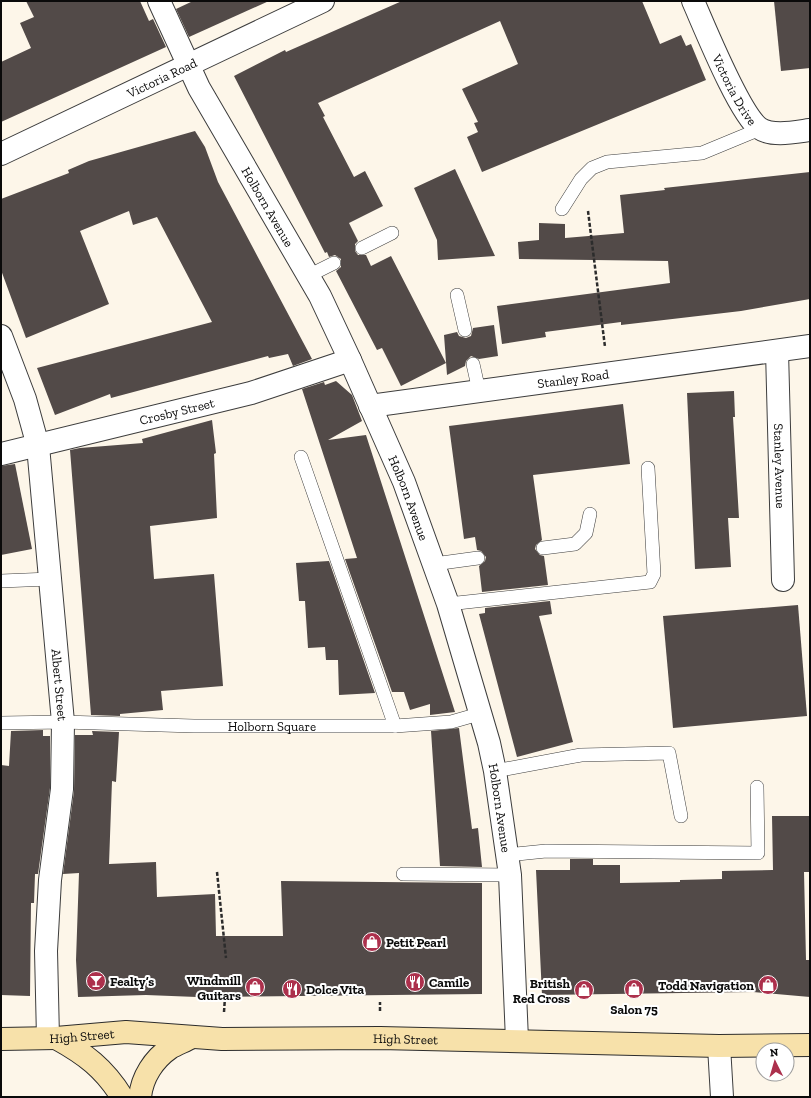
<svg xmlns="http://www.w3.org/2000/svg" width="811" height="1098" font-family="'Zilla Slab',serif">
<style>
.building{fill:#524a48}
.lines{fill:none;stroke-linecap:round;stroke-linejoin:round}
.lane-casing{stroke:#3d3d3d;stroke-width:14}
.street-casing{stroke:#3d3d3d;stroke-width:24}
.secondary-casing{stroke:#2c2c2c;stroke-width:24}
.path{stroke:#2c2c2c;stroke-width:2.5;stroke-dasharray:4 2;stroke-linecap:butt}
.lane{stroke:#fff;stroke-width:13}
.street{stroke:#fff;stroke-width:22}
.secondary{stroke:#f7e1aa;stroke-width:22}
.labels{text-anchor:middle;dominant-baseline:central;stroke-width:4;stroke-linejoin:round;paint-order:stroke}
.street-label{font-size:13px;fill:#0a0a0a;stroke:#fff}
.poi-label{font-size:13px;font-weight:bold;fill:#0a0a0a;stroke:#fff;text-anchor:start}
</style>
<rect width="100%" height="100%" fill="#fdf6e9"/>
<!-- building -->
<g class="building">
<path d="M26 1H140L149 21 153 19 166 47 1 122V62L31 48 20 23 34 17Z"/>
<path d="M193 1H269L189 37 176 9Z"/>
<path d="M402 1H642L660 44 681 35 686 46 691 44 706 80 482 172 467 137 478 132 474 123 478 122 462 89 518 64 500 21 318 103 325 116 323 117 354 177 365 171 383 206 349 223 358 241 355 244V251L358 255H366L371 266 391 256 446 363 401 386 382 348 377 350 336 271 341 267V259L335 255 329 257 327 252 325 253 234 76 285 50 286 52Z"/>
<path d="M774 1H810V68L781 71Z"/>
<path d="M195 131 205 147 218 182 312 359 293 366 288 354 269 358 268 356 111 398 110 394 55 415 37 368 212 322 157 217 133 225 129 211 80 231 109 304 26 338 1 270V199L69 173 68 170 89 161Z"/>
<path d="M455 169 495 256 438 260 437 240 414 188Z"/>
<path d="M810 172V299L741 311 621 325V322L545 332 546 337 502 344 497 306 670 283 668 261 519 259 518 242 539 240V223L565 224V238L624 233 620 195 665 190 664 188Z"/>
<path d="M494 325 498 356 479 359 471 356 466 361 465 366 447 375 444 335 457 332 459 336 466 338 471 336 473 328Z"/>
<path d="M336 381 352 395 362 421 328 440 366 435 455 712 430 715V704L410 710 404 692H392L345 559 357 558 302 389 324 382 325 385Z"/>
<path d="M734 391 735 417H733L739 518H728L731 567 695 569 687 393Z"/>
<path d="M623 404 630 464 533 475 542 540 536 545 535 549 540 555 544 556 548 585 482 592 479 566 485 561 486 557 481 551 477 550 475 537 464 539 449 426Z"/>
<path d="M212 420 216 453 214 454 217 518 150 526 154 579 214 574 223 686 161 691 163 710 120 714V716L91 715 70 450 80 448 143 443 142 439Z"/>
<path d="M15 464 32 549 1 555V466Z"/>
<path d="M329 561 375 693 339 695 338 660H326L325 647 308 648 305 601H299L296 563Z"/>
<path d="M550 601 552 614 539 616 573 742 517 757 479 614 485 613V608Z"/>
<path d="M798 605 807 716 673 728 663 616Z"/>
<path d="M459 728 472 829 478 828 482 867 440 866 431 731Z"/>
<path d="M43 730V736H50V788L38 874H35L34 903H31L30 996 1 995V765L9 766 11 731Z"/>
<path d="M92 731 119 732 116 782 112 781 109 864 156 862 157 897 215 894 216 936H283L281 881 482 883V994L197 997 146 995 78 997 76 960 79 873 63 874 74 791 75 735H93Z"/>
<path d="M772 816H810V872H804L806 960H810V997L753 992 542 995 536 870H570V859H593V865H620V883L680 882V880L722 879V871L773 870Z"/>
</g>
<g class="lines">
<defs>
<g id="lane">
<path d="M562 209 581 179 592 168 607 162 702 153 760 129"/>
<path d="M362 248 392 233"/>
<path d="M308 276 334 263"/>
<path d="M457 295 465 330"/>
<path d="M473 364 479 391"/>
<path d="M301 457 395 726"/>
<path d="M543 548 575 544 586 533 590 514"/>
<path d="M434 564 478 558"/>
<path d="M1 581 50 579"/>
<path d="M448 604 650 582 654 574 648 468"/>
<path id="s1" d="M1 723 63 722 194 726H395L451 722 479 714"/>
<path d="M495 771 581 755 669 753 681 816"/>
<path d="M507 855 546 851 758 853 757 787"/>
<path d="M403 874 510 875"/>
</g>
<g id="street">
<path id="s2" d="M159 1 199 88 320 296 350 360 404 482 448 604 489 743 495 771 510 875 517 1040"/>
<path id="s3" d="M693 1C705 28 739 113 759 128 772 137 795 132 810 130"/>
<path id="s4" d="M1 154 323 1"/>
<path id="s5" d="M1 336 25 399 38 446 63 722 62 789 50 880 46 951 48 1038"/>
<path id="s6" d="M777 351 783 580"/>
<path id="s7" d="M370 406 810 346"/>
<path id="s8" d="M1 454 251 393 350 360"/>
<path d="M719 1046 722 1097"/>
</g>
<g id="secondary">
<path d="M56 1038C85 1054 104 1068 122 1097"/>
<path id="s9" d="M1 1039 56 1038 126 1032 222 1039 380 1038 719 1046 810 1045"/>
<path d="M140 1097C142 1077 154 1059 170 1048 177 1044 185 1041 192 1037"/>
</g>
</defs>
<!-- lane casing -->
<use href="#lane" class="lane-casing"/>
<!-- street casing -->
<use href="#street" class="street-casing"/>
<!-- secondary casing -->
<use href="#secondary" class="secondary-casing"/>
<!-- path -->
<g class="path">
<path d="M588 211 605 347"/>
<path d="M217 872 226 958"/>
<path d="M380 1011V1002"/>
<path d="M224 1012 225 997"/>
</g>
<!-- lane -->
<use href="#lane" class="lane"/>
<!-- street -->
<use href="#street" class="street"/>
<!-- secondary -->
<use href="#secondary" class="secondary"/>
</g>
<!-- icons -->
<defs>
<symbol id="shop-disc" viewBox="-11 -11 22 22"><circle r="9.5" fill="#ac304c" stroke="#fff"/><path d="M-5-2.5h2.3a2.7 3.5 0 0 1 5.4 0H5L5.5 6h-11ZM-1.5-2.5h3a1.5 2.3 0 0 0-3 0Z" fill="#fff"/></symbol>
<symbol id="bar-disc" viewBox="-11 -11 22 22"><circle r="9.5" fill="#ac304c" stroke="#fff"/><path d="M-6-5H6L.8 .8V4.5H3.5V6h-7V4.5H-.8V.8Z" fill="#fff"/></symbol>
<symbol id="restaurant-disc" viewBox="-11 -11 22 22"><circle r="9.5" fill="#ac304c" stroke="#fff"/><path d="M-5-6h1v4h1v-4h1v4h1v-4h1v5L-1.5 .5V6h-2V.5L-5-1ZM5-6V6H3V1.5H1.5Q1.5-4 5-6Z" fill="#fff"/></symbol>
</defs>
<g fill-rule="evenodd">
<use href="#shop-disc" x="361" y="931" width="22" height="22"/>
<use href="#bar-disc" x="85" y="970" width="22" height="22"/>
<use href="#restaurant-disc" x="404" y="971" width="22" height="22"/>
<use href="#shop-disc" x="757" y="974" width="22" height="22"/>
<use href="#shop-disc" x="244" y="976" width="22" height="22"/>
<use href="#restaurant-disc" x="281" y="978" width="22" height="22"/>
<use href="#shop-disc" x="623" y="978" width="22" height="22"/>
<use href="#shop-disc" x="573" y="979" width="22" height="22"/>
</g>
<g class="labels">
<!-- street labels -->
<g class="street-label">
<text stroke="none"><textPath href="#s4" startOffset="178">Victoria Road</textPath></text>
<text stroke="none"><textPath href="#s3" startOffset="98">Victoria Drive</textPath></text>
<text stroke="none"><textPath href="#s2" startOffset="233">Holborn Avenue</textPath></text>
<text stroke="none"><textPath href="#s7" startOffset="205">Stanley Road</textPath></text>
<text stroke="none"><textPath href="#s8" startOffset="181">Crosby Street</textPath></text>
<text stroke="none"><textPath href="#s6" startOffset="115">Stanley Avenue</textPath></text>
<text stroke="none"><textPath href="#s2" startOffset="557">Holborn Avenue</textPath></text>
<text stroke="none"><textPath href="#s5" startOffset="356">Albert Street</textPath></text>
<text stroke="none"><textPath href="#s1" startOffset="271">Holborn Square</textPath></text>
<text stroke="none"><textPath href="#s2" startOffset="881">Holborn Avenue</textPath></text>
<text stroke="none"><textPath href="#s9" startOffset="81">High Street</textPath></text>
<text stroke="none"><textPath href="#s9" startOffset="405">High Street</textPath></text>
</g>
<!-- poi labels -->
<g class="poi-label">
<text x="386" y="942">Petit Pearl</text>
<text x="241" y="980" text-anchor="end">Windmill<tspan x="241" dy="15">Guitars</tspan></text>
<text x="110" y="981">Fealty’s</text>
<text x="429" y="982">Camile</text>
<text x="570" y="983" text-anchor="end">British<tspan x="570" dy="15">Red Cross</tspan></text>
<text x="754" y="985" text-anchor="end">Todd Navigation</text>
<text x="306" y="989">Dolce Vita</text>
<text x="634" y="1009" text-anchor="middle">Salon 75</text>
</g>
</g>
<!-- border -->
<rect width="811" height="1098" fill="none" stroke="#0a0a0a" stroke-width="4"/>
<!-- north arrow -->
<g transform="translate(775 1062) rotate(355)"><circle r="19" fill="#ffffff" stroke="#9d9d9d"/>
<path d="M0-3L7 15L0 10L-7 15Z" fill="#ac304c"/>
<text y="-6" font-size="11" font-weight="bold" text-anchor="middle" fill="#0a0a0a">N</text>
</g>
</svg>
